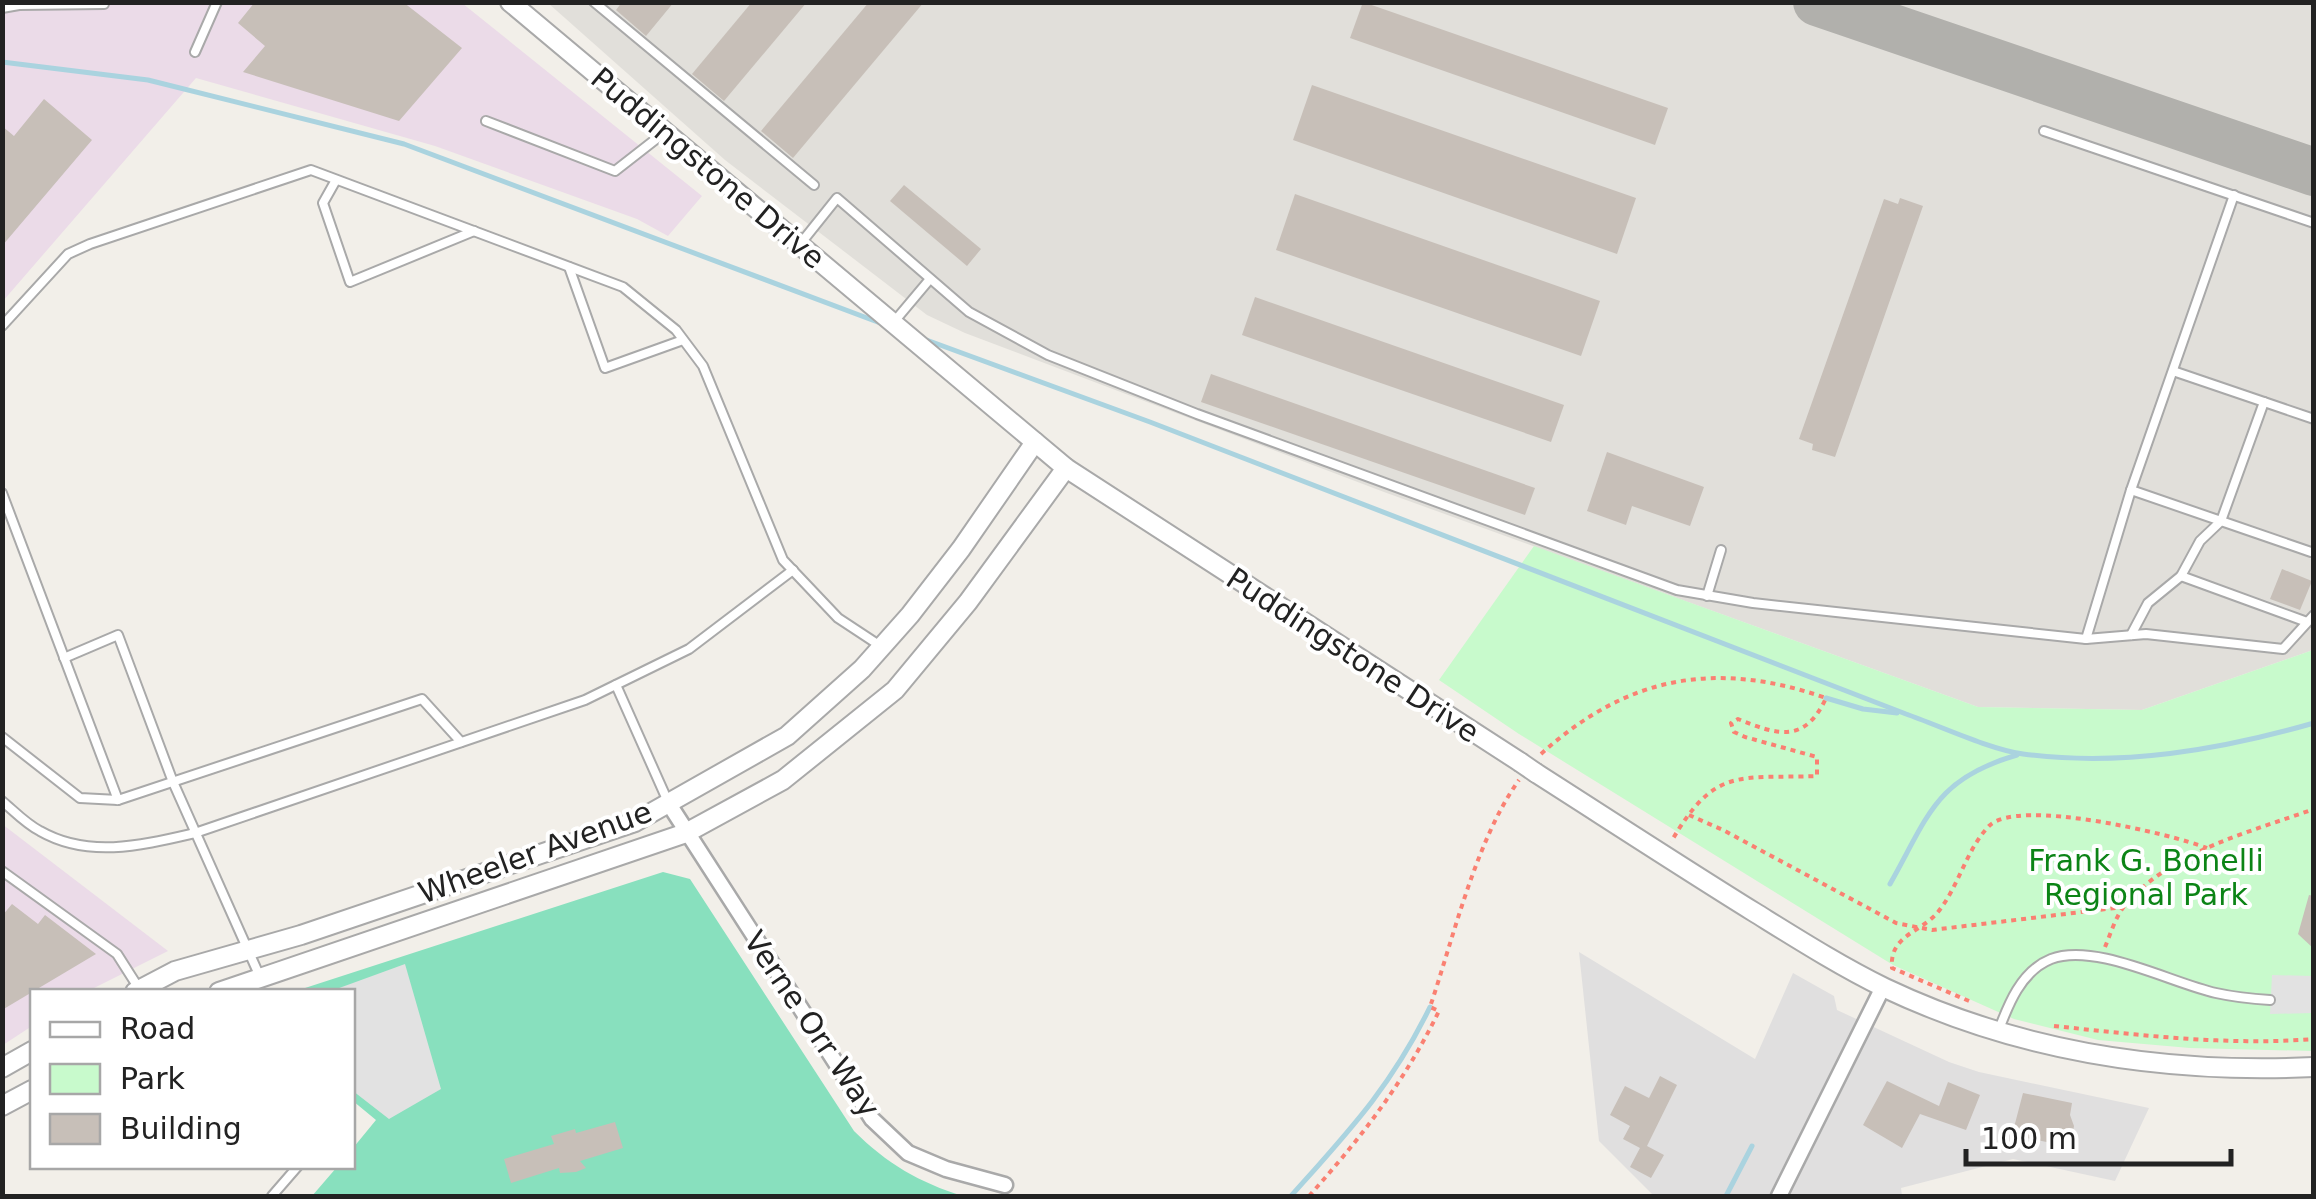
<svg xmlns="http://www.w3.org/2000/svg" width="2316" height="1199" font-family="'DejaVu Sans',sans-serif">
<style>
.residential{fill:#e0dfdf}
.industrial{fill:#ebdbe8}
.airport{fill:#e1dfda}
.park{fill:#c8facc}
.pitch{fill:#88e0be}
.parking{fill:#e2e2e2}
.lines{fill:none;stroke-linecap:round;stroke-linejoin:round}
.stream{stroke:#aad3df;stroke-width:5}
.taxiway{stroke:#b1b0ac;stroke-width:48}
.building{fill:#c7bfb8}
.service-casing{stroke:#a9a9a9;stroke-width:12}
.minor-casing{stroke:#a9a9a9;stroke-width:19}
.tertiary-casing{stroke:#a9a9a9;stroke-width:22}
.path{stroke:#fa8072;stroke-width:4;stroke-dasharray:5 5;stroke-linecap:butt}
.service{stroke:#fff;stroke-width:8}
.minor{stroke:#fff;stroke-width:14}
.tertiary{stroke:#fff;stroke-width:18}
.tertiary-bridge-casing{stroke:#a9a9a9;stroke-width:22;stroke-linecap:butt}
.tertiary-bridge{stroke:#fff;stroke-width:18}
.labels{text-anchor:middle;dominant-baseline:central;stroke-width:8;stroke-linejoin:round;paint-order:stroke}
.street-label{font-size:30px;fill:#222;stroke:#fff}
.park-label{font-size:30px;fill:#0c8416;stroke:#fff}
</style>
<rect width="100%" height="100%" fill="#f2efe9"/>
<!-- residential -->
<path class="residential" d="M1579 952 1755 1059 1793 973 1834 996 1837 1010 1949 1062 1979 1072 2149 1108 2115 1181 2013 1159 1901 1188 1902 1196H1654L1599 1141Z"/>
<!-- industrial -->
<g class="industrial">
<path d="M3 3H462L702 196 668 236 637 219 435 146 196 78 3 301Z"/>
<path d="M2 824 168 951 88 991 32 992V1026L3 1045Z"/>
</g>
<!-- airport -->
<path class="airport" d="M548 3H2313V650L2142 710 1978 707 1384 492 965 333 927 315 725 160Z"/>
<!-- park -->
<path class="park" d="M1534 546 1978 707 2142 710 2313 650V1051L2190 1048 2098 1040 2014 1019 1893 965 1519 734 1439 680Z"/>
<!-- pitch -->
<path class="pitch" d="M663 872 690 879 854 1131C886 1163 920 1183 963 1196H312L337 1167 352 1166 353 1148 376 1120 353 1101 352 992H304L305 988Z"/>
<!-- parking -->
<g class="parking">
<path d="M405 964 441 1089 389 1119 353 1091 352 992 331 991Z"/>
<path d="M2272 975 2313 976V1013L2270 1014Z"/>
</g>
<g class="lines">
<!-- stream -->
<g class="stream">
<path d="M2 62 148 80 404 144 883 324"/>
<path d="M921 338 1150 422 1906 714C1940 726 1989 749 2023 754 2121 767 2220 750 2314 723"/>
<path d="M1826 698 1863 709 1897 713"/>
<path d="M1890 884C1929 815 1935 779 2017 755"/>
<path d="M1291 1196C1349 1131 1391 1087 1430 1007"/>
<path d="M1726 1196 1752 1146"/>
</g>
<!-- taxiway -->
<path class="taxiway" d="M1817 2 2314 172"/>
</g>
<!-- building -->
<g class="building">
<path d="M255 2H403L462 48 399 121 243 72 265 46 238 23Z"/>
<path d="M622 2H674L646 36 616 10Z"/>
<path d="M752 2H807L724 101 692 74Z"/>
<path d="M869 2H924L793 158 761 131Z"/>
<path d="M1363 2 1668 108 1655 145 1350 38Z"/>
<path d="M1312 85 1636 198 1617 254 1293 140Z"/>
<path d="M44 99 92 140 2 246V126L14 136Z"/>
<path d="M904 185 981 249 967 266 890 201Z"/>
<path d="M1295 194 1600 301 1581 356 1276 250Z"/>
<path d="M1900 198 1923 206 1835 457 1812 450 1813 444 1799 439 1884 199 1898 204Z"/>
<path d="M1255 297 1564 405 1551 442 1242 335Z"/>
<path d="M1211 374 1535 488 1525 515 1201 402Z"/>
<path d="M1607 452 1704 487 1690 526 1632 506 1626 525 1587 511Z"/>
<path d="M2282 569 2312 581 2300 610 2270 599Z"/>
<path d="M2309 895 2314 896V949L2298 934Z"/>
<path d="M12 904 38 924 45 915 96 954 2 1010V916Z"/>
<path d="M1660 1076 1677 1085 1647 1146 1664 1155 1651 1178 1630 1167 1640 1148 1623 1139 1630 1126 1610 1115 1625 1086 1649 1098Z"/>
<path d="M1887 1081 1939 1106 1948 1082 1980 1095 1966 1130 1920 1114 1902 1148 1863 1125Z"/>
<path d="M2023 1093 2072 1103 2070 1115 2074 1126 2071 1142 2066 1146 2012 1135Z"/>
<path d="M615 1122 623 1148 580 1161 586 1168 576 1172 560 1173 559 1168 511 1183 504 1159 554 1144 551 1136 575 1129 576 1133Z"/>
</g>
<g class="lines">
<defs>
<g id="service">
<path d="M594 2 814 185"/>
<path d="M2 8 19 5 104 4"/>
<path d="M195 52 217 2"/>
<path d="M486 121 615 171 665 132"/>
<path d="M2044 131 2314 223"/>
<path d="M336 180 323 203 350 282 474 231"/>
<path d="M801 243 837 198 969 312 1048 355 1197 414 1677 590 1753 603 2086 639 2146 634 2283 649 2314 615"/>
<path d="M569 267 605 368 683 340"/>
<path d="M893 323 930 279"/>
<path d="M2 326 68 254 90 244 311 170 623 287 676 330 703 366 783 560 838 618 882 647"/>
<path d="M2173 371 2314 419"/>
<path d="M2131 490 2221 521 2264 402"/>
<path d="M2 493 118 800"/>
<path d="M2181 576 2200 541 2221 521 2311 552"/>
<path d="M1707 596 1721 550"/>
<path d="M2131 635 2148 603 2181 576 2307 622"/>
<path d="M2086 639 2131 490 2234 195"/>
<path d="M64 658 118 635 173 782 260 977"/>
<path d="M616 685 669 804"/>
<path d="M2 737 80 798 118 800 422 699 461 742"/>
<path d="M2 801C14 811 26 824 40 831 89 859 143 845 195 833L585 700 689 649 793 570"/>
<path d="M2 871 117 954 138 987"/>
<path d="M1998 1032C2008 1005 2021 971 2051 959 2095 942 2171 983 2216 993 2234 997 2252 999 2270 1000"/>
<path d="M272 1196 298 1166"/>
</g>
<g id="minor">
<path d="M669 804 872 1119 908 1153 946 1169 1005 1185"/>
<path d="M1779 1196 1883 987"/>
</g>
<g id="tertiary">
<path d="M510 2 1066 468 1520 762"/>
<path d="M1536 773C1608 819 1680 866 1754 912 1796 938 1840 966 1885 988 2020 1052 2165 1074 2314 1067"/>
<path d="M135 992 175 971 301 935 635 822 787 736 862 669 910 615 961 549 1035 442"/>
<path d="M219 992 686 833 783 780 895 690 968 602 1066 468"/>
<path d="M2 1068 32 1051"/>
<path d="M2 1106 32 1090"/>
</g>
</defs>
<!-- service casing -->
<use href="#service" class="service-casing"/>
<!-- minor casing -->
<use href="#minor" class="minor-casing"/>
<!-- tertiary casing -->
<use href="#tertiary" class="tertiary-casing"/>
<!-- path -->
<g class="path">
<path d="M1541 754C1628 675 1717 660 1826 698 1805 744 1777 735 1738 719L1731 723 1734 732 1745 737 1817 757V776C1738 779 1715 766 1671 842"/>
<path d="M1689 815 1723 830 1896 923 1932 930 2123 907"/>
<path d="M2105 947C2111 933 2116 915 2126 904 2172 851 2250 832 2314 809"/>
<path d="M1969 1001 1892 968C1889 935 1922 932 1938 912 1959 886 1966 850 1989 826 2017 797 2171 834 2207 848"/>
<path d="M2054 1026C2140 1035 2227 1046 2314 1039"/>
<path d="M1309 1196C1361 1138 1405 1081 1439 1011L1430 1007C1454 936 1476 840 1519 780"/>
</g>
<!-- service -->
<use href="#service" class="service"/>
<!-- minor -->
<use href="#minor" class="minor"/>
<!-- tertiary -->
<use href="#tertiary" class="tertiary"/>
<defs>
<path id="tertiary-bridge" d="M1520 762 1536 773"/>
</defs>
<!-- tertiary-bridge casing -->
<use href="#tertiary-bridge" class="tertiary-bridge-casing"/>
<!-- tertiary-bridge -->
<use href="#tertiary-bridge" class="tertiary-bridge"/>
</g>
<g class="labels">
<!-- street labels -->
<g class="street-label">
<text transform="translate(708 168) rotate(40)">Puddingstone Drive</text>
<text transform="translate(1353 655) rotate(33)">Puddingstone Drive</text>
<text transform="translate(535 852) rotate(-20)">Wheeler Avenue</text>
<text transform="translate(812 1024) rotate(56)">Verne Orr Way</text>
</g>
<!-- park labels -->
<g class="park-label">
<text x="2146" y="860">Frank G. Bonelli<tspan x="2146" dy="34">Regional Park</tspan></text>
</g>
</g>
<!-- border -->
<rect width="2316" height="1199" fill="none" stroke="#222222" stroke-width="10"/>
<!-- legend -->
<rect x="30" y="989" width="325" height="180" fill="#ffffff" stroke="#a7a7a7" stroke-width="2.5"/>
<rect x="50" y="1022" width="50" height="15" fill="#ffffff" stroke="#a7a7a7" stroke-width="2.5"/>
<text x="120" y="1039" font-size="30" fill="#222222">Road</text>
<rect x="50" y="1064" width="50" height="30" fill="#c8facc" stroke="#a7a7a7" stroke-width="2.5"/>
<text x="120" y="1089" font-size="30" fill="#222222">Park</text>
<rect x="50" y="1114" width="50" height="30" fill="#c7bfb8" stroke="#a7a7a7" stroke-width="2.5"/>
<text x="120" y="1139" font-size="30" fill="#222222">Building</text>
<!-- scale -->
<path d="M1966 1149v15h265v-15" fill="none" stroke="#222222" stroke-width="5"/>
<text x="1981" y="1149" font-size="30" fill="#222222" stroke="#ffffff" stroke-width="8" paint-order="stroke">100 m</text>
</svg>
